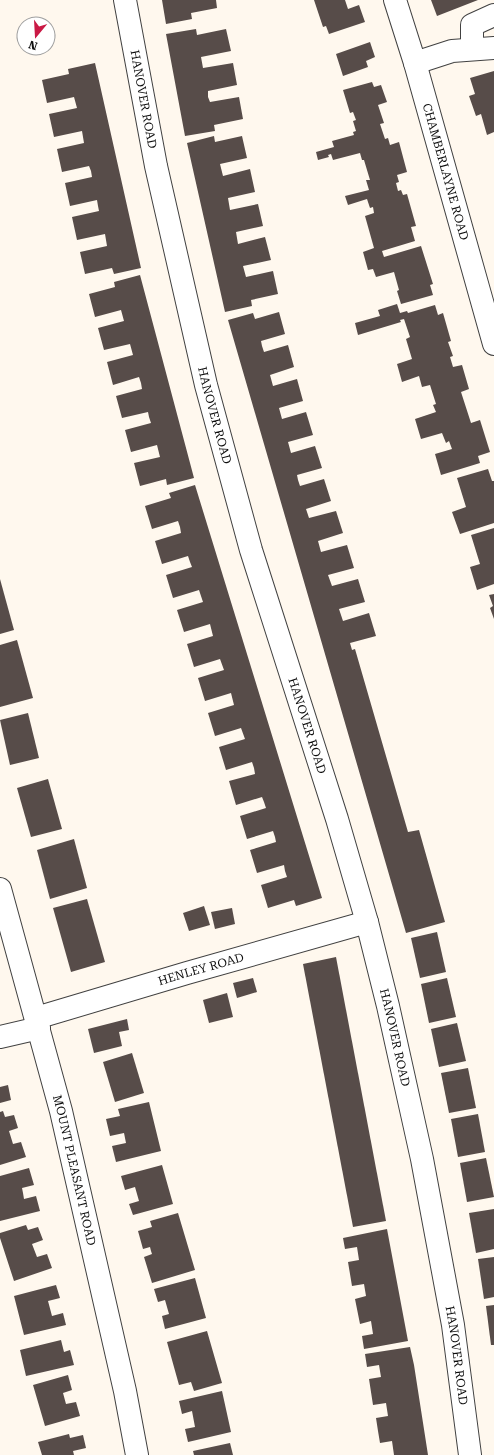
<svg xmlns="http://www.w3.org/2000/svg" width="494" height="1455" font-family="'Roboto Serif',serif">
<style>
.building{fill:#574c49}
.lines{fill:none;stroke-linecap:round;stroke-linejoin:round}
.minor-casing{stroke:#414141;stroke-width:24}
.minor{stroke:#fff;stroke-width:22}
.labels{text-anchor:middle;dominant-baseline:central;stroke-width:4;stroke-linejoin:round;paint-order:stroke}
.street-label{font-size:12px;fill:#0e0e0e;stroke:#fff}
</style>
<rect width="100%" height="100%" fill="#fff8ee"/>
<!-- building -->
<g class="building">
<path d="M162 0H216L217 8 191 13 192 19 166 24Z"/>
<path d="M314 0H345L348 9 359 5 365 22 329 34 326 26 323 27Z"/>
<path d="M431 0H478L437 16Z"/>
<path d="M196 29 197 35 226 29 231 51 201 57 203 68 233 63 237 85 208 91V97L210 102 239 97 243 119 214 125 215 131 185 136 166 34Z"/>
<path d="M370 42 375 57 366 61 368 67 343 76 336 54Z"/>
<path d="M95 63 141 268 114 274 112 268 85 274 80 252 107 246 105 234 77 240 72 217 99 211 98 206 97 200 70 206 65 183 92 177 91 171 89 166 62 172 57 149 84 143 82 131 54 137 49 114 77 108 74 97 47 103 42 80 69 74 68 69Z"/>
<path d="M494 71V132L487 135 481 114 476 116 469 96 475 94 470 78Z"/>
<path d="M372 82 374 87 381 85 387 102 378 105 384 123 380 124 385 139 388 138 390 145 399 142 407 172 397 175 399 182 396 183 398 191 401 190 403 195 407 194 416 226 411 227 415 241 382 251 384 257 421 246 433 284 430 285 433 295 401 304 397 291 399 290 394 272 376 277 373 269 368 270 363 252 374 248 365 216 374 213 373 207 370 208 367 199 348 205 345 196 369 190 366 180H370L364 160H362L360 153 333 160 331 154 328 155 329 157 318 160 316 152 334 147 332 141 354 135 353 132 356 131 353 121 356 120 353 112 350 113 343 90Z"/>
<path d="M214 136 215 142 242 136 247 158 220 164 223 176 250 169 255 192 228 198 230 210 258 204 263 226 236 232 238 244 265 237 271 260 243 266 246 277 273 271 278 294 251 300 252 306 225 312 187 143Z"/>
<path d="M140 275 194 478 167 485 166 479 140 486 134 463 160 457 157 445 131 452 125 430 151 423 149 417 148 412 122 418 116 396 142 389 141 383 139 377 113 385 107 362 133 355 130 344 104 350 98 328 124 321 121 310 95 317 89 294 115 287 114 282Z"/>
<path d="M397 304 400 313 407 311 408 313 435 305 438 315 443 313 451 341 448 342 453 356 450 357 453 367 462 365 469 389 461 392 471 423 480 420 490 452 478 456 480 463 441 475 435 454 452 449 449 441 446 443 442 433 421 439 415 419 436 412 433 405 436 404 430 385 422 387 419 376 402 382 397 364 412 359 406 339 410 337 404 319 400 320 401 322 358 335 355 323 380 316 378 310Z"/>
<path d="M279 312 285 334 261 341 262 346 264 352 288 345 294 367 270 375 273 386 297 379 303 401 279 408 282 419 306 412 313 435 288 442 291 453 315 446 322 468 297 475 298 480 300 486 324 479 331 501 306 509 309 518 336 511 343 533 318 541 321 552 347 545 354 568 328 575 332 586 358 579 365 602 339 609 343 621 369 613 376 636 350 643 352 650 355 649 408 832 419 830 445 922 406 933 228 320 253 313 255 319Z"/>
<path d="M488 469 492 481H494V523L460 534 452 512 466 507 457 478Z"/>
<path d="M195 485 322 898 296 906 294 900 268 908 261 885 287 877 285 871 284 865 257 873 250 850 276 842 275 837 273 831 247 839 240 816 266 808 264 802 262 797 236 805 229 781 255 774 254 768 252 762 226 770 219 747 245 739 241 728 215 736 208 713 234 705 231 693 205 701 198 678 224 670 220 659 194 667 187 644 213 636 210 624 184 632 177 610 203 602 199 590 173 598 166 575 192 567 190 562 188 556 162 564 155 541 181 533 180 527 178 521 152 529 145 506 171 498 169 493Z"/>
<path d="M494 528V584L477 590 470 567 480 564 471 535Z"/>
<path d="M0 579 14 630 0 634Z"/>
<path d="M494 594V619L490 608 493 606 489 595Z"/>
<path d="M17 640 33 698 0 707V645Z"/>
<path d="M28 713 39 758 10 765 0 720Z"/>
<path d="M48 779 62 829 31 837 17 788Z"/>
<path d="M74 839 87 888 50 899 37 850Z"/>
<path d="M87 899 105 962 71 972 53 908Z"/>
<path d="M204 906 210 925 189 931 183 913Z"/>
<path d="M232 908 235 924 215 929 211 912Z"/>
<path d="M437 932 446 972 420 978 411 938Z"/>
<path d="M336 957 386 1221 353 1227 303 964Z"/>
<path d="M253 978 257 992 237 998 233 983Z"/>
<path d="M447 978 456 1017 429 1023 421 984Z"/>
<path d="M227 993 233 1017 209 1023 203 1000Z"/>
<path d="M127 1019 129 1030 119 1032 122 1046 94 1053 88 1029Z"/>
<path d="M457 1023 466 1061 439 1067 431 1029Z"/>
<path d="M132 1053 144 1093 115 1102 103 1062Z"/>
<path d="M468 1068 476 1108 449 1113 441 1073Z"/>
<path d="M8 1085 11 1100 0 1103V1087Z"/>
<path d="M149 1102 161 1151 116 1162 112 1146 126 1143 124 1133 110 1136 106 1119 120 1116 118 1109Z"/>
<path d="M3 1111 5 1117 14 1115 18 1128 9 1131 13 1144 21 1142 26 1157 0 1165V1112Z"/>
<path d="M478 1114 485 1152 458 1157 451 1119Z"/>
<path d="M486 1158 494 1197 467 1202 460 1163Z"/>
<path d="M162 1165 173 1204 133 1215 129 1204 139 1201 135 1187 125 1190 121 1176Z"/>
<path d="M29 1168 34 1185 22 1188 23 1193 24 1199 36 1196 40 1211 0 1221V1176Z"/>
<path d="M494 1209V1249L476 1253 469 1213Z"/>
<path d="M178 1213 195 1270 152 1283 144 1257 152 1254 151 1251 150 1247 143 1249 138 1231 152 1227 150 1221Z"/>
<path d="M26 1225 28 1230 38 1227 43 1240 32 1244 37 1257 47 1254 52 1268 14 1281 0 1238V1233Z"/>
<path d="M387 1229 408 1341 364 1349 362 1336 373 1334 371 1321 360 1324 355 1299 366 1296 364 1284 352 1286 348 1262 359 1260 357 1247 345 1249 343 1238Z"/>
<path d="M494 1257V1297L484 1299 478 1259Z"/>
<path d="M195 1278 206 1318 165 1329 162 1316 169 1314 165 1300 158 1302 154 1289Z"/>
<path d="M56 1285 60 1298 48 1301 52 1316 63 1313 66 1325 24 1335 14 1296Z"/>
<path d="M494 1305V1345H491L486 1306Z"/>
<path d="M207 1331 222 1383 194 1391 191 1382 179 1385 167 1342Z"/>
<path d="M61 1340 64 1352 70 1350 74 1365 26 1376 20 1350Z"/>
<path d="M410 1347 414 1365 428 1455H394L392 1441 380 1443 378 1431 376 1418 388 1416 386 1403 373 1405 369 1379 381 1377 379 1365 367 1367 365 1354Z"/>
<path d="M68 1375 72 1390 63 1393 66 1404 76 1402 80 1416 45 1426 33 1385Z"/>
<path d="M222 1391 231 1432 188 1442 185 1429 195 1427 192 1411 182 1414 179 1401Z"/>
<path d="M69 1434 70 1438 83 1435 86 1448 73 1451 74 1455H42L38 1442Z"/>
<path d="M230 1443 233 1455H194L193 1451Z"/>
</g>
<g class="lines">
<defs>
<g id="minor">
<path id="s1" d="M125 0 156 166 206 385 251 550 337 819 367 922 388 1006 422 1159 453 1325 470 1455"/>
<path id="s2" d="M395 0 415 63 494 344"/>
<path d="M472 49V25L494 15"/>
<path d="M415 63 452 51 494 48"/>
<path id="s3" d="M0 889 61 1111 125 1391 137 1455"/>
<path id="s4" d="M36 1018 187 973 367 922"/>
<path d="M0 1037 39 1028"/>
</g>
</defs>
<!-- minor casing -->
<use href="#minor" class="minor-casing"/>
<!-- minor -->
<use href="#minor" class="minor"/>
</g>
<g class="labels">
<!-- street labels -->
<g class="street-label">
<text stroke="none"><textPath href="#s1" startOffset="101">HANOVER ROAD</textPath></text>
<text stroke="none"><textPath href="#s2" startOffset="179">CHAMBERLAYNE ROAD</textPath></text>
<text stroke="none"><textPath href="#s1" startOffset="425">HANOVER ROAD</textPath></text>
<text stroke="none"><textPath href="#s1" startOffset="749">HANOVER ROAD</textPath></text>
<text stroke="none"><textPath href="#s4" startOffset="172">HENLEY ROAD</textPath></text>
<text stroke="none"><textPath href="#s1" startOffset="1073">HANOVER ROAD</textPath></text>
<text stroke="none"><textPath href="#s3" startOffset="291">MOUNT PLEASANT ROAD</textPath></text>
<text stroke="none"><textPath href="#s1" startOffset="1397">HANOVER ROAD</textPath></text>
</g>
</g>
<!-- north arrow -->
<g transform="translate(36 36) rotate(198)"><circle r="19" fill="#ffffff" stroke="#9f9f9f"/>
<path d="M0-3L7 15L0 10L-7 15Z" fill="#ca1945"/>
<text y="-6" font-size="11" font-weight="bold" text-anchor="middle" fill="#0e0e0e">N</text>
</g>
</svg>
